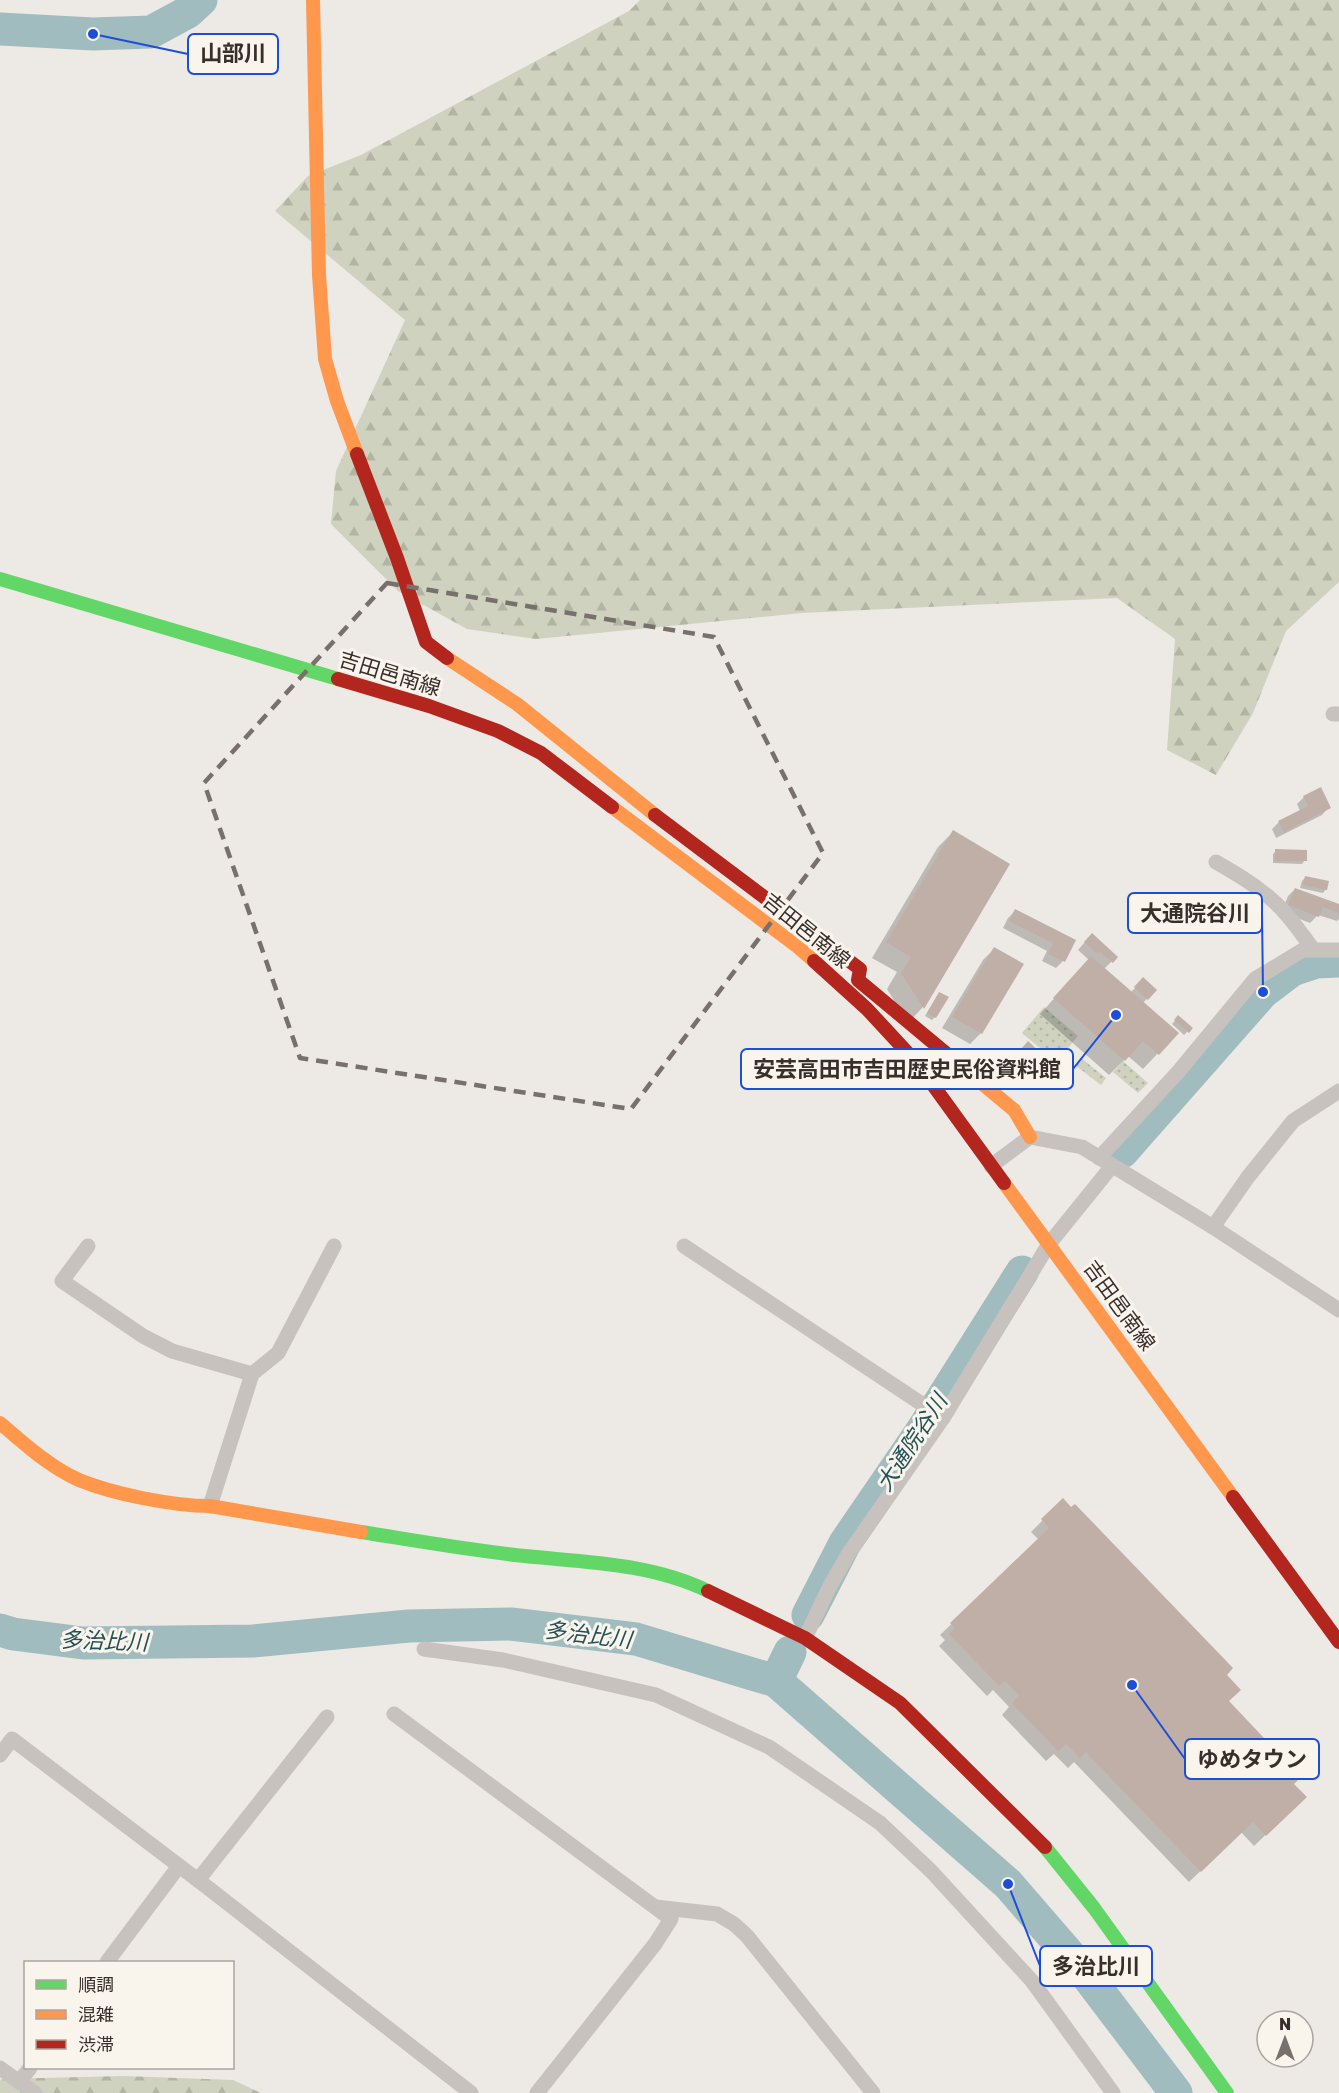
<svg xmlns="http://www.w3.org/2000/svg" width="1339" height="2093" font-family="'Golos Text','Noto Sans JP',sans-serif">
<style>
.grass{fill:url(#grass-dots)}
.forest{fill:url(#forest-firs)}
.shadow{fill:#0003}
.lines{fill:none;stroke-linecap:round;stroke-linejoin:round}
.river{stroke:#a1bcbe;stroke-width:33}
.building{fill:#bfafa7}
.street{stroke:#c7c2bd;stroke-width:15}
.fast{stroke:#63d668;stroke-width:14}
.slow{stroke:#ff974d;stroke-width:14}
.jam{stroke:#b3261e;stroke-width:14}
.marked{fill:none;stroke:#77706c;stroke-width:4.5;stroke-dasharray:12 8;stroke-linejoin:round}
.labels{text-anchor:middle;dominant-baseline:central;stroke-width:6;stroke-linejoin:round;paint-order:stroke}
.street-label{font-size:21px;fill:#382f2b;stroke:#f9f4ec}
.water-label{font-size:22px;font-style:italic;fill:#235156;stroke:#f9f4ec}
.leader{fill:none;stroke:#1d4ed8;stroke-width:2}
.callout-dot{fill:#1d4ed8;stroke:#f9f4ec;stroke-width:2}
.callout{fill:#f9f4ec;stroke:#1d4ed8;stroke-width:2}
.callout-label{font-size:22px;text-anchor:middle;font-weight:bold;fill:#382f2b}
</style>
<defs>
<pattern id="grass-dots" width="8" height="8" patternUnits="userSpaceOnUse" patternTransform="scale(1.5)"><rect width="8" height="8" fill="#ced2bf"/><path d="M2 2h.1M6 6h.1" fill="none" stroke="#b2b5a4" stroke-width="1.8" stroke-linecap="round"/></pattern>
<pattern id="forest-firs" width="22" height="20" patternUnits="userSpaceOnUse" patternTransform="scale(1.5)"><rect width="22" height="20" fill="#ced2bf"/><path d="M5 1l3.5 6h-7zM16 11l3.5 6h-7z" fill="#b2b5a4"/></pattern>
</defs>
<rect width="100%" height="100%" fill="#ede9e4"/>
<!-- grass -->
<g class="grass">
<path d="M1044 1007 1078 1036 1062 1055 1053 1048 1047 1054 1022 1033Z"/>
<path d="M1081 1058 1106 1078 1101 1085 1075 1065Z"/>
<path d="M1123 1061 1148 1083 1138 1093 1113 1072Z"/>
</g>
<!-- forest -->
<g class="forest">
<path d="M640 0H1339V582L1286 631 1253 713 1216 775 1167 750 1175 639 1117 598 802 613 536 639 467 629 398 591 331 524 336 471 405 320 275 211 308 176 361 155 629 11Z"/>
<path d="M123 2076 233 2080 261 2093H0V2080L2 2079Z"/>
</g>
<!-- shadow -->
<g class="shadow">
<path d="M1304 797 1329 807 1322 815 1276 838 1272 829 1279 822 1300 811 1297 804Z"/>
<path d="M953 832 1008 864 922 1008 908 1023 887 989 897 972 872 958 938 847Z"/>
<path d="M1276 851 1305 860 1302 864 1273 863V854Z"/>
<path d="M1305 878 1326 889 1323 893 1300 888 1302 881Z"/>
<path d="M1295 889 1339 906V919L1337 921 1318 915 1310 923 1282 912 1288 896Z"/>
<path d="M1015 911 1074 940 1063 961 1056 968 1042 961 1047 951 1003 928 1008 918Z"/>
<path d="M1085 942 1116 957 1104 969 1131 992 1143 980 1155 990 1143 1003 1177 1033 1143 1069 1128 1056 1109 1075 1040 1014 1089 960 1078 950Z"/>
<path d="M994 949 1022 965 981 1033 970 1044 942 1028 983 960Z"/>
<path d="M939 993 935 1017 932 1020 925 1016Z"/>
<path d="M1178 1017 1191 1028 1184 1035 1172 1024Z"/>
<path d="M1063 1500 1224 1675 1227 1701 1293 1771 1292 1784 1305 1797 1254 1846 1241 1832 1189 1882 1074 1762 1068 1768 1054 1754 1046 1761 1002 1715 1009 1707 993 1690 987 1696 939 1646 945 1640 940 1635 1039 1540 1031 1532Z"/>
</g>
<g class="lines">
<!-- river -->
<g class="river">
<path d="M0 29 93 34 151 32 188 12 201 0"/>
<path d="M1122 1152 1263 992 1292 970 1316 962 1339 961"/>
<path d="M808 1615 845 1543 923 1429 1022 1272"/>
<path d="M0 1630 13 1634 83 1643 253 1641 409 1626 511 1624 636 1639 776 1681 1008 1884 1085 1973 1176 2093"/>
<path d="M776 1681 790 1652"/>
</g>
</g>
<!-- building -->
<g class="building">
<path d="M1321 787 1331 808 1284 832 1278 821 1308 806 1303 796Z"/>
<path d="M953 830 1010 864 924 1009 901 973 911 957 886 942Z"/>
<path d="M1275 849 1307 850V861H1275Z"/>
<path d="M1305 876 1329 881 1327 890 1303 885Z"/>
<path d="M1295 888 1339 904V913L1323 907 1319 917 1288 905Z"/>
<path d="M1015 909 1076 940 1065 962 1048 954 1053 943 1009 921Z"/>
<path d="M1092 933 1118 957 1113 963 1100 952 1098 954 1084 942Z"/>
<path d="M994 947 1024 964 982 1034 952 1017Z"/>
<path d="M1091 956 1179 1033 1159 1055 1143 1041 1125 1061 1053 998Z"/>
<path d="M1143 977 1157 990 1148 1000 1134 987Z"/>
<path d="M939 992 949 997 936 1018 927 1013Z"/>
<path d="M1178 1015 1193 1028 1189 1033 1174 1020Z"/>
<path d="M1028 1041 1045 1057 1032 1072 1015 1056Z"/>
<path d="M1063 1498 1071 1507 1075 1504 1233 1668 1227 1675 1241 1690 1229 1701 1283 1758 1287 1754 1299 1767 1295 1770 1301 1777 1294 1784 1307 1797 1266 1836 1253 1822 1201 1872 1086 1752 1080 1758 1066 1744 1058 1751 1012 1703 1019 1695 1005 1681 999 1686 949 1634 955 1628 950 1623 1049 1528 1041 1519Z"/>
</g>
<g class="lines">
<!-- street -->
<g class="street">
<path d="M1333 714H1339"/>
<path d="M1216 862C1235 873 1254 884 1271 899 1288 913 1300 932 1313 949"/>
<path d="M1099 1158 1179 1071 1255 979 1303 950H1339"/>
<path d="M991 1166 1030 1137 1082 1147 1213 1227 1339 1310"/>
<path d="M1213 1227 1248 1177 1293 1121 1339 1091"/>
<path d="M88 1246 62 1281 143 1336 172 1351 252 1374"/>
<path d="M684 1246 943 1418 1049 1244 1112 1166"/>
<path d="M210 1506 252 1374 278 1353 334 1246"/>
<path d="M805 1638 830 1586 849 1553 943 1418"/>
<path d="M424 1649 503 1660 656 1695 769 1747 880 1823 931 1871 1032 1981 1113 2093"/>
<path d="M394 1714 671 1919 655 1944 537 2093"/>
<path d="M0 1755 12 1739 207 1887 471 2093"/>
<path d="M198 1880 327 1717"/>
<path d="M656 1907 717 1914 734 1924 747 1936 873 2093"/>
<path d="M107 1962 179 1866"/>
<path d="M0 2068 35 2093"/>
<path d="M19 2082 30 2068"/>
</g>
<!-- fast -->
<g class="fast">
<path d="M0 579 338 679"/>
<path d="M361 1532C412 1540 463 1549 515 1555 579 1562 649 1562 708 1591"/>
<path d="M1045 1847 1094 1908 1227 2093"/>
</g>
<!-- slow -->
<g class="slow">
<path d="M313 0 319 275 325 359 337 401 357 454"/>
<path d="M447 658 517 704 655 815"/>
<path d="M612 807 798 947 814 961"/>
<path d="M966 1070 1014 1110 1030 1137"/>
<path d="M1004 1183 1233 1497"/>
<path d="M0 1423C23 1443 50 1467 79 1480 113 1494 173 1506 210 1506L361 1532"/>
</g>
<!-- jam -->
<g class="jam">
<path d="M357 454 397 558 426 642 447 658"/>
<path d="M338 679 429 706 498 731 541 753 612 807"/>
<path d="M655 815 860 969 858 980 966 1070"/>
<path d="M814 961 867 1009 917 1063 1004 1183"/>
<path d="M1233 1497 1339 1642"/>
<path d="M708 1591 805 1638 900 1703 1045 1847"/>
</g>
</g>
<!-- marked area -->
<path class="marked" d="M387 583 714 637 823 853 631 1109 300 1058 204 783Z"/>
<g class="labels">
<!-- street labels -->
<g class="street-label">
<text transform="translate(390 673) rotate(17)">吉田邑南線</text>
<text transform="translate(807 930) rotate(39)">吉田邑南線</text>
<text transform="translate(1120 1305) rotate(54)">吉田邑南線</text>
</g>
<!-- water labels -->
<g class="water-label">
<text transform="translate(911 1442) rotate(-57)">大通院谷川</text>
<text transform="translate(588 1634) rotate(7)">多治比川</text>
<text transform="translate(104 1640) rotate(2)">多治比川</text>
</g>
</g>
<!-- callouts -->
<path class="leader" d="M93 34L188 54M1263 992L1262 913M1116 1015L1073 1069M1132 1685L1185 1759M1008 1884L1040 1966"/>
<g class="callout-dot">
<circle cx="93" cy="34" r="6"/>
<circle cx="1263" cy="992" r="6"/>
<circle cx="1116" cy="1015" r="6"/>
<circle cx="1132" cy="1685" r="6"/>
<circle cx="1008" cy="1884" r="6"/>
</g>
<g class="callout">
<rect x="188" y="34" width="90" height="40" rx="6"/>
<rect x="1128" y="893" width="134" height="40" rx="6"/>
<rect x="741" y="1049" width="332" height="40" rx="6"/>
<rect x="1185" y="1739" width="134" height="40" rx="6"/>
<rect x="1040" y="1946" width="112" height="40" rx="6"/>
</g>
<g class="callout-label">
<text x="233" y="61">山部川</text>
<text x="1195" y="921">大通院谷川</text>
<text x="907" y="1077">安芸高田市吉田歴史民俗資料館</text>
<text x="1252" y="1767">ゆめタウン</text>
<text x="1096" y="1974">多治比川</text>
</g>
<!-- legend -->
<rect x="24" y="1961" width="210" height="108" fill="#f9f4ec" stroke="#aca59f" stroke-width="1.5"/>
<rect x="36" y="1980" width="30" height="9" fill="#63d668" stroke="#aca59f" stroke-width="1.5"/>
<text x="78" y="1991" font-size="18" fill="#382f2b">順調</text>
<rect x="36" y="2010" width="30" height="9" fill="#ff974d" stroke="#aca59f" stroke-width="1.5"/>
<text x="78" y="2021" font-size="18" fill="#382f2b">混雑</text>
<rect x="36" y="2040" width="30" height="9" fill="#b3261e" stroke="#aca59f" stroke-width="1.5"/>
<text x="78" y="2051" font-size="18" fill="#382f2b">渋滞</text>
<!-- north arrow -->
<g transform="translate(1285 2039)"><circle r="28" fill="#f9f4ec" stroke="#aca59f" stroke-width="1.5"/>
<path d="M0-4.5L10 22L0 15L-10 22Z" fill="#77706c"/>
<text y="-9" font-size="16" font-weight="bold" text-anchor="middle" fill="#382f2b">N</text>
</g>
</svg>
